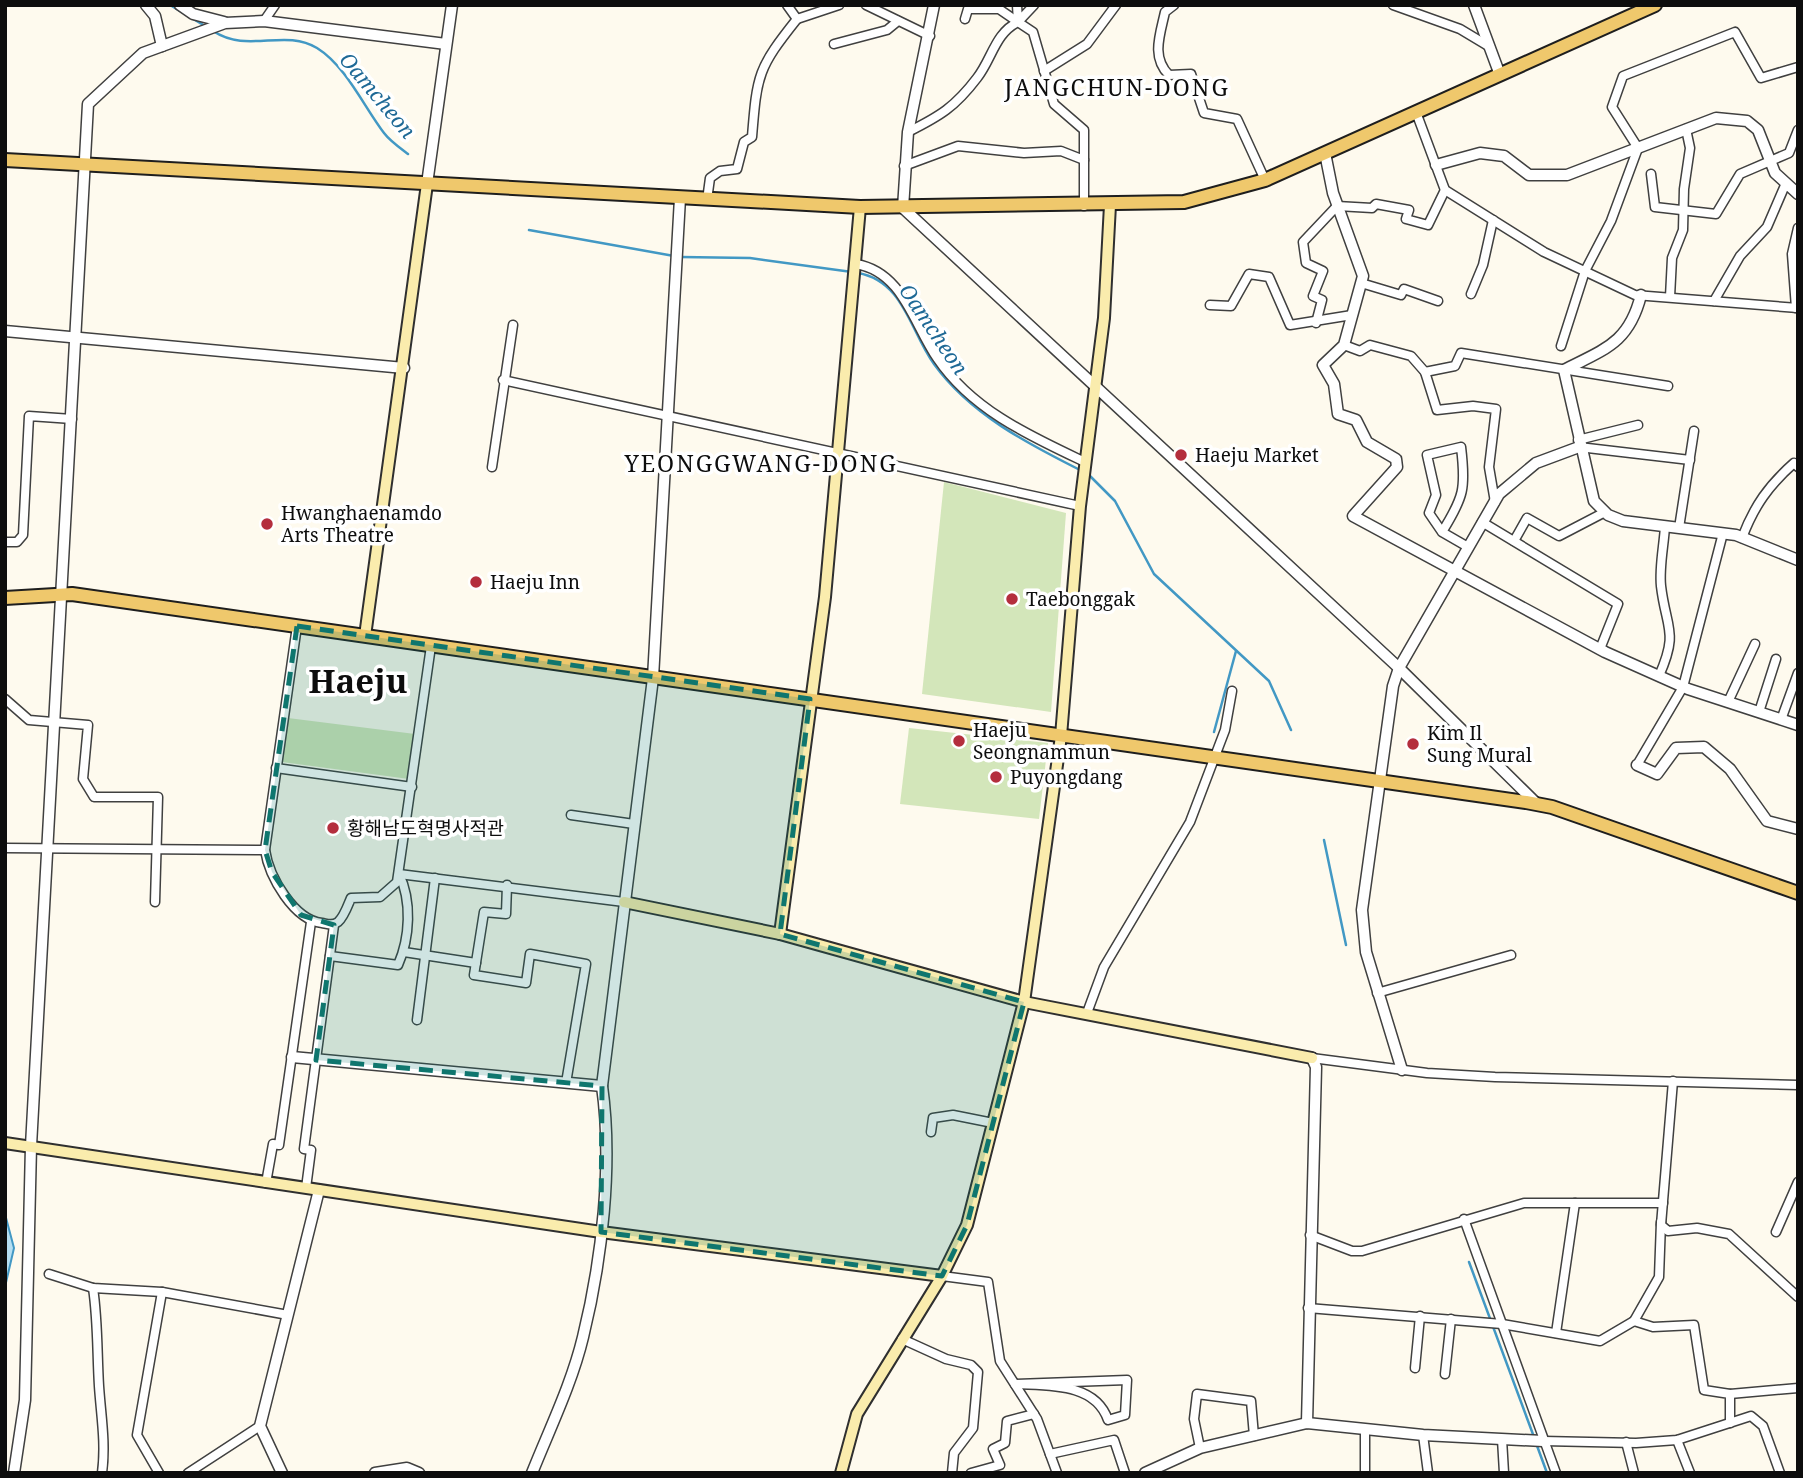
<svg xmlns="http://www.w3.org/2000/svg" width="1803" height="1478" font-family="'Noto Serif','Noto Sans KR',serif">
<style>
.green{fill:#d3e6ba}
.water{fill:#b6dff2;stroke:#4298c4;stroke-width:2}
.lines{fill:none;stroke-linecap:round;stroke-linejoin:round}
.stream{stroke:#4298c4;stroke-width:2.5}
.minor-casing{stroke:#404040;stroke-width:11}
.tertiary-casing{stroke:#404040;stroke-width:13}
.secondary-casing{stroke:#2f2f2f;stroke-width:14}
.primary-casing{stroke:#1e1e1e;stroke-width:16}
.minor{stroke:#fff;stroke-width:8}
.tertiary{stroke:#fff;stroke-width:10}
.secondary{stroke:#faecad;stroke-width:10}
.primary{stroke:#efc86c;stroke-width:12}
.marked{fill:#0f766e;fill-opacity:0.2;stroke:#0f766e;stroke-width:5;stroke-dasharray:14 9;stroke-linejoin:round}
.poi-dot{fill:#b42e3d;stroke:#fff;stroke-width:2.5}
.labels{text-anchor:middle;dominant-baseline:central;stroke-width:7;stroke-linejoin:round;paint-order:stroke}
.poi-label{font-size:19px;fill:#0d0d0d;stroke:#fff;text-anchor:start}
.water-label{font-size:21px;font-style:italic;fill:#1e6996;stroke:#fff}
.quarter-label{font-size:23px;letter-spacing:2px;fill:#0d0d0d;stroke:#fff}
.town-label{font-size:33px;font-weight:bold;fill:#0d0d0d;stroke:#fff}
</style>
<rect width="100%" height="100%" fill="#fefaee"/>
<!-- green -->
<g class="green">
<path d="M944 482 1066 513 1051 712 922 694Z"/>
<path d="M288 718 415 734 409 779 282 762Z"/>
<path d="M909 728 1048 743 1039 819 900 804Z"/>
</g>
<!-- water -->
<path class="water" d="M5 1214 14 1248 5 1287Z"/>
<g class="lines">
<!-- stream -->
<g class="stream">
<path d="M170 5 205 26"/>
<path d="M213 31C248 54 284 28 317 48 346 66 364 107 384 133 390 141 400 148 408 154"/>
<path d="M529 230 674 256"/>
<path d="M681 257 750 258 852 272"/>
<path d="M858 273C904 281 910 331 934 364 970 414 1028 444 1082 471"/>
<path d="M1088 474 1115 501 1154 574 1269 681 1291 730"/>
<path d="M1214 732 1236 651"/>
<path d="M1324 840 1346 945"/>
<path d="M1469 1262 1534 1437"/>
<path d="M1536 1443 1547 1473"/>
</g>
<defs>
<g id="minor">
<path d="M866 5 930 36"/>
<path d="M1017 5 1018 22 1034 5"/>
<path d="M1174 5 1165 12C1160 35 1151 57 1169 75L1191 74 1204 113 1237 119 1265 180"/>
<path d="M1393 5 1460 29 1490 47"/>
<path d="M797 19 839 5"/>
<path d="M965 19 968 9H999L1018 22"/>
<path d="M264 21 275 5"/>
<path d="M834 44 887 30 898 21"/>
<path d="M1044 71 1087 44 1116 5"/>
<path d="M1416 112 1445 190 1544 252 1635 295 1798 308"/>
<path d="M908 132C940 116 955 107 977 78 992 59 995 33 1018 22L1033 32 1054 104 1084 130V206"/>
<path d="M904 166 958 146 1024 153 1061 151 1084 160"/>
<path d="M1651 174 1655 207 1716 214 1740 174 1789 153 1798 130"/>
<path d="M707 200 710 178 720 171 737 169 744 142 752 137C757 74 758 68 797 19L787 5"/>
<path d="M856 264C903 272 913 323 937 358 972 410 1030 436 1085 462"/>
<path d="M1361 283 1401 295 1404 289 1438 301"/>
<path d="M1471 294 1483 265 1493 220"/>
<path d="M1670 297 1672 258 1683 230 1684 189 1690 148 1686 129"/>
<path d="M1714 301 1740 256 1767 227 1786 183"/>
<path d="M1210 305 1231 306 1249 274 1269 277 1290 325 1352 315"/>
<path d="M1796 308 1792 254 1798 228"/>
<path d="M1316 323 1322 300 1313 296 1323 271 1306 263 1303 242 1337 206 1372 208 1376 204 1409 210 1406 219 1428 225 1445 190"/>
<path d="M1344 345 1360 351 1370 345 1411 356 1425 372 1455 366 1461 353 1668 386"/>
<path d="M1561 346 1585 271 1611 221 1638 148 1612 107 1623 76 1735 32 1761 78 1798 67"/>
<path d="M1425 372 1437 410 1473 406 1496 409 1489 467 1495 502"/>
<path d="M503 380 1080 506"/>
<path d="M1578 440 1638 425"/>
<path d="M1579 447 1690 460"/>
<path d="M492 467 513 325"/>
<path d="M1482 522 1618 604 1600 649"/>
<path d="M1679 528 1694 431"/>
<path d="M1442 532C1464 497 1466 488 1461 447L1427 455 1436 495 1429 513 1442 532 1468 547"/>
<path d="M1742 538C1754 506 1769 485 1794 463L1798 467"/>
<path d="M1514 541 1527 518 1559 536 1605 512"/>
<path d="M5 542H17L23 535 29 416 72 419"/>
<path d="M297 626 265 850C269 877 294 920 322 923 328 924 333 926 338 922 344 917 348 905 351 898L380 897 397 882 431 646"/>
<path d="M1659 676C1679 631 1666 629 1661 586 1659 567 1664 545 1665 526"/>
<path d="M5 699 29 720 88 725 83 779 94 797H158L155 902"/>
<path d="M1728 702 1755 644"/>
<path d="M1759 712 1776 659"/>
<path d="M1781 720 1798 673"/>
<path d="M1637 765 1683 687 1723 533"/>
<path d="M276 768 412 787"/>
<path d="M571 815 634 824"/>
<path d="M5 848 265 850"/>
<path d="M399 874 624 902"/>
<path d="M507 885 506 914 484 912 474 975 526 983 530 954 586 964 566 1083"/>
<path d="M404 952 476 963"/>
<path d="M330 956 398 965C410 938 412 901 399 874"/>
<path d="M1377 993 1511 955"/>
<path d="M1087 1013 1104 967 1190 822 1225 730 1232 691"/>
<path d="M417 1020 435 878"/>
<path d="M1312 1058 1427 1073 1495 1077 1798 1085"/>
<path d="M1673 1081 1661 1225 1668 1231 1697 1228 1729 1234 1798 1297"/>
<path d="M931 1132 933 1118 953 1115 993 1123"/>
<path d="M266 1183 273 1144 279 1145 311 922"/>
<path d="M306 1188 311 1150 304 1149 334 925"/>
<path d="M1464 1219 1556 1473"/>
<path d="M1776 1232 1798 1182"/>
<path d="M1310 1235 1352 1251H1362L1524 1203H1663"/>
<path d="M49 1274 93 1288 162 1292 288 1315"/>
<path d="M942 1276 988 1282 1000 1361 1037 1419 1057 1473"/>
<path d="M93 1288C98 1321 97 1353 99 1386 101 1416 106 1443 102 1473"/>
<path d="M1308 1308 1502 1324 1600 1341 1634 1321 1653 1327 1694 1325 1704 1390 1730 1394V1423"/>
<path d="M1634 1321 1659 1277 1661 1222"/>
<path d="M1556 1333 1575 1203"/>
<path d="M902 1339 946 1359 971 1365 978 1372 973 1428 954 1453 952 1473"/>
<path d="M1415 1368 1420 1316"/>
<path d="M1445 1374 1451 1319"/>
<path d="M1127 1380 1125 1415 1108 1420C1095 1382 1047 1386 1015 1384Z"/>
<path d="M1730 1394 1798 1388"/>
<path d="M1365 1429V1473"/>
<path d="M1423 1435 1428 1473"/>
<path d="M1502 1439 1504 1473"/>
<path d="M1677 1440 1690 1473"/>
<path d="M1543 1441 1636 1443 1677 1440 1751 1416 1763 1426 1780 1473"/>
<path d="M1626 1442 1634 1473"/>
<path d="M1200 1448 1194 1419 1197 1394 1251 1401 1254 1436"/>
<path d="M1050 1454 1114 1440 1125 1473"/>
<path d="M159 1473 137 1435 162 1292"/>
<path d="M188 1473 260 1426"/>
<path d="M971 1473 1000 1465 993 1449 1005 1443 1007 1421 1034 1414"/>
</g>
<g id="tertiary">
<path d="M146 5 155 16 162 46"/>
<path d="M180 5 193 14 224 22"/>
<path d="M934 5 908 132 903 208 1399 668 1537 804"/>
<path d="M1474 5 1500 75"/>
<path d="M1325 153 1333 193 1363 276 1344 345 1323 365 1334 384 1338 414 1356 420 1367 442 1396 459 1397 467 1353 516 1605 652 1688 689 1798 725"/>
<path d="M1436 165 1480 153 1504 156 1529 175H1567L1716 118 1747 121 1758 130 1775 173 1798 194"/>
<path d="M427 184 452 5"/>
<path d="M1641 295C1629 343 1605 349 1564 370L1594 501 1608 515 1623 521 1736 535 1798 560"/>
<path d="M5 331 404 368"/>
<path d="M1637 765 1657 774 1676 748 1704 747 1730 769 1767 821 1798 829"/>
<path d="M292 1057 602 1086"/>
<path d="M1402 1070 1366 952 1362 910 1393 686 1399 668 1499 494 1536 463 1579 447"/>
<path d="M1307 1423 1316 1067 1312 1058"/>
<path d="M14 1473 25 1400 31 1146 88 104 143 53 225 23 264 21 446 44"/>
<path d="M282 1473 260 1426 319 1190"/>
<path d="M375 1473 407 1468 419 1473"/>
<path d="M532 1473C550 1428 572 1383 583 1337 602 1260 613 1164 602 1086L653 678 680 198"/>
<path d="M1145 1473 1200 1448 1307 1423 1423 1435 1543 1441"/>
</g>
<g id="secondary">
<path d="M365 636 427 184"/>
<path d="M624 902 780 934 1024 1002 1312 1058"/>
<path d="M780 934 825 597 860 207"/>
<path d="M5 1143 601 1232 942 1276"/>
<path d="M841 1473 857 1414 942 1276 967 1225 1024 1002 1061 736 1080 506 1104 318 1110 205"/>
</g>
<g id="primary">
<path d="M5 160 860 207 1184 202 1265 180 1655 5"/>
<path d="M5 598 72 594 1526 802 1552 807 1798 893"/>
</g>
</defs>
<!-- minor casing -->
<use href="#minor" class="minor-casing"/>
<!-- tertiary casing -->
<use href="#tertiary" class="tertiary-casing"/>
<!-- secondary casing -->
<use href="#secondary" class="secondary-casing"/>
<!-- primary casing -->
<use href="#primary" class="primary-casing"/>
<!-- minor -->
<use href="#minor" class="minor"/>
<!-- tertiary -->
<use href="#tertiary" class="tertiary"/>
<!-- secondary -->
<use href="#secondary" class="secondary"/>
<!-- primary -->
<use href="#primary" class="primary"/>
</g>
<!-- marked area -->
<path class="marked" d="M297 626 810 699 780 934 1024 1002 967 1225 942 1276 601 1232 602 1086 316 1060 334 925 301 915 272 872 265 850Z"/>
<!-- markers -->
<g class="poi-dot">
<circle cx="1181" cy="455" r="7"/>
<circle cx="267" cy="524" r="7"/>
<circle cx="476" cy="582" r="7"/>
<circle cx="1012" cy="599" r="7"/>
<circle cx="959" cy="741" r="7"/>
<circle cx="1413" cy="744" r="7"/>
<circle cx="996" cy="777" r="7"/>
<circle cx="333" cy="828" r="7"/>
</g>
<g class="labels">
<!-- poi labels -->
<g class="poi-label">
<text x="1195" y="455">Haeju Market</text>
<text x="281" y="513">Hwanghaenamdo<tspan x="281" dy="22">Arts Theatre</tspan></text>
<text x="490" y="582">Haeju Inn</text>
<text x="1026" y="599">Taebonggak</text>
<text x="973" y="730">Haeju<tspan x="973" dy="22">Seongnammun</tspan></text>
<text x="1427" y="733">Kim Il<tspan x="1427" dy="22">Sung Mural</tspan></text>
<text x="1010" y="777">Puyongdang</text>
<text x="347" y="828">황해남도혁명사적관</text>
</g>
<!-- water labels -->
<g class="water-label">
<text transform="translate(378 95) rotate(50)">Oamcheon</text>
<text transform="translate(934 329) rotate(56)">Oamcheon</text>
</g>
<!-- quarter labels -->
<g class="quarter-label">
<text x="1117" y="87">JANGCHUN-DONG</text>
<text x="761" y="463">YEONGGWANG-DONG</text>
</g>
<!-- town labels -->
<g class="town-label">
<text x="358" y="680">Haeju</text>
</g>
</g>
<!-- border -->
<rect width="1803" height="1478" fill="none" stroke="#0d0d0d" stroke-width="14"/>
</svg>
